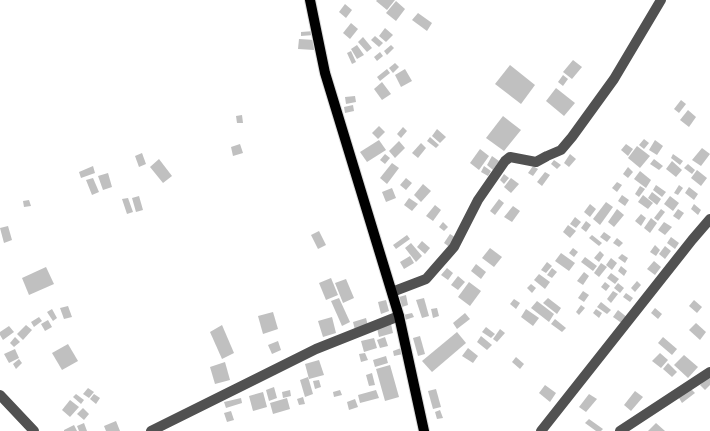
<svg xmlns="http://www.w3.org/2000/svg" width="710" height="431" font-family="Montserrat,sans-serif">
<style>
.building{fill:#c0c0c0}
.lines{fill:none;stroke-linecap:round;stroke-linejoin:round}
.major-casing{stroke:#dbdbdb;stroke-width:12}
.minor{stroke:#515151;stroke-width:10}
.major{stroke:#000;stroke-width:10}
</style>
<rect width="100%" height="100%" fill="#fff"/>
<!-- building -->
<g class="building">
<path d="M377 0H395L387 10 376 1Z"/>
<path d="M396 1 405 9 396 21 386 13Z"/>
<path d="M345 4 352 10 346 18 339 12Z"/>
<path d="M418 13 432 23 427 31 412 20Z"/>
<path d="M351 23 358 29 350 39 343 33Z"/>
<path d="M385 28 393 35 386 42 379 36Z"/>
<path d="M314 31V35L301 36V32Z"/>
<path d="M375 36 383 43 379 47 371 40Z"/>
<path d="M363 37 372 48 367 52 358 42Z"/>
<path d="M299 39 315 40 314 50 298 49Z"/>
<path d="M357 45 364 55 357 59 351 49Z"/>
<path d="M391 45 394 48 387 55 384 51Z"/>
<path d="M351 51 356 62 352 64 347 53Z"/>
<path d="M380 52 383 56 377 61 374 57Z"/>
<path d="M573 60 582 67 572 79 563 72Z"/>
<path d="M395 63 399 67 393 73 389 68Z"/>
<path d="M510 65 535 85 521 104 495 84Z"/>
<path d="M387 69 390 73 380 81 377 77Z"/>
<path d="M405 69 412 81 401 87 395 75Z"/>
<path d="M563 75 568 79 563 86 558 82Z"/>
<path d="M382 82 391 94 382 100 374 89Z"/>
<path d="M556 88 575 103 564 116 546 101Z"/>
<path d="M355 96 356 102 346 104 345 97Z"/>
<path d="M681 100 686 104 679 113 674 109Z"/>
<path d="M353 105 354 111 345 113 344 107Z"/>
<path d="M688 110 696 117 689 127 680 120Z"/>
<path d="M242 115 243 123H237L236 116Z"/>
<path d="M503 116 521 130 504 151 486 138Z"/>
<path d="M379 126 385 132 378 139 372 133Z"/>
<path d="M403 127 407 131 401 138 397 134Z"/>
<path d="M437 129 446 137 440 143 432 136Z"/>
<path d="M430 137 439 145 436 148 427 141Z"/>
<path d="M644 139 649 143 644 149 639 145Z"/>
<path d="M379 140 386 150 367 162 360 152Z"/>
<path d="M655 140 663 146 657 155 649 150Z"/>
<path d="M399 141 405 148 395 158 389 151Z"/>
<path d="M421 143 426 148 418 158 412 153Z"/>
<path d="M240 144 243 153 233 156 231 147Z"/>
<path d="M626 144 633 149 628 156 621 150Z"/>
<path d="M637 146 650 156 640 168 628 158Z"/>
<path d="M702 148 710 154 701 166 692 160Z"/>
<path d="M480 149 489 156 479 170 470 163Z"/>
<path d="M142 153 146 164 139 167 135 156Z"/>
<path d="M385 154 390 158 385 164 380 160Z"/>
<path d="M570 154 576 159 569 167 564 163Z"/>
<path d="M673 154 683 161 680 165 671 158Z"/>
<path d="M492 156 499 161 493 170 487 165Z"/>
<path d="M159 159 172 176 163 183 150 167Z"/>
<path d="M654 159 663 166 659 170 650 164Z"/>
<path d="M554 160 561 165 557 169 551 164Z"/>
<path d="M672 161 682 170 676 177 666 169Z"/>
<path d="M392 163 399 168 387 184 380 178Z"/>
<path d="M688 164 695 170 692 174 684 168Z"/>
<path d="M93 166 95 173 81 178 79 172Z"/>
<path d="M484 166 491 171 488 176 481 172Z"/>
<path d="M533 166 538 169 533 176 528 173Z"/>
<path d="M628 167 633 172 628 178 623 174Z"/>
<path d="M697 170 707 178 701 186 691 178Z"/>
<path d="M640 171 651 180 646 188 634 179Z"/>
<path d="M545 172 550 175 542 186 537 182Z"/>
<path d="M108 173 112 187 103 190 98 176Z"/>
<path d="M504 174 509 178 504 184 500 180Z"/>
<path d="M93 178 99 192 92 195 86 180Z"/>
<path d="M406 178 412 183 406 190 400 185Z"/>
<path d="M511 178 519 184 511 193 504 187Z"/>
<path d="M617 182 622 185 617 192 612 188Z"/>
<path d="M423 184 431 191 421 202 414 195Z"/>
<path d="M656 185 666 192 662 197 653 190Z"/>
<path d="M679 185 683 188 678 195 674 193Z"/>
<path d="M640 186 645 189 639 197 635 194Z"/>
<path d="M689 187 698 194 694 200 685 193Z"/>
<path d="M392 188 396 198 386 202 382 192Z"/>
<path d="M652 192 661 199 657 205 648 198Z"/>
<path d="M622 195 629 200 625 206 618 201Z"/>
<path d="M643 195 653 203 648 209 638 202Z"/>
<path d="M139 196 143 210 136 212 132 198Z"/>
<path d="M670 196 679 203 673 211 664 204Z"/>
<path d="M128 198 133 212 127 214 122 199Z"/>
<path d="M409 198 418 204 412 211 404 205Z"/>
<path d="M499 199 504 203 495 215 490 211Z"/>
<path d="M29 200 31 206 24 207 23 201Z"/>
<path d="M606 202 613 207 600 225 593 219Z"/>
<path d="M590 204 596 209 590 217 584 212Z"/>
<path d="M694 204 701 210 698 215 691 209Z"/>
<path d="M435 205 441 210 433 221 426 216Z"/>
<path d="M513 206 520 211 512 222 504 217Z"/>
<path d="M617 209 624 215 614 227 608 222Z"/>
<path d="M661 209 665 212 658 221 654 218Z"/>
<path d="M678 209 684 213 679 220 673 216Z"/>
<path d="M641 214 646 218 641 226 635 221Z"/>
<path d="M575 217 581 222 576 228 570 224Z"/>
<path d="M651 218 657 223 650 233 644 228Z"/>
<path d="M586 221 591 225 586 232 581 228Z"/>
<path d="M443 222 448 227 444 231 439 227Z"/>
<path d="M664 222 672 227 665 235 658 230Z"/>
<path d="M568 225 576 231 570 238 563 232Z"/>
<path d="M8 226 12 240 4 243 0 228Z"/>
<path d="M319 231 326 245 318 249 311 235Z"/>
<path d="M604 232 611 237 607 242 600 237Z"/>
<path d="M450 234 458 239 451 248 444 243Z"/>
<path d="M407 235 410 239 396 249 393 245Z"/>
<path d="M592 235 602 243 599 246 589 238Z"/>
<path d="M671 237 679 243 675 249 667 243Z"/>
<path d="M617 238 623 243 619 247 613 243Z"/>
<path d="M422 241 430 248 425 254 417 247Z"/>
<path d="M411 243 422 256 416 262 405 248Z"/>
<path d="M655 245 660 250 656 256 650 252Z"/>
<path d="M665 246 671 251 665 259 659 254Z"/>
<path d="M490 248 502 257 494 267 482 258Z"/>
<path d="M573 248 578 252 574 257 569 253Z"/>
<path d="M600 251 604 255 599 262 594 258Z"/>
<path d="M561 253 575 263 569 271 555 261Z"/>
<path d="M622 254 628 258 625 263 618 258Z"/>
<path d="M410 256 414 263 404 269 400 262Z"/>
<path d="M585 257 597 266 593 271 581 262Z"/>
<path d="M611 258 617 263 612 270 606 265Z"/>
<path d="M654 261 661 267 655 275 647 269Z"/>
<path d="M547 262 552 266 546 273 541 270Z"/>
<path d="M601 263 607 267 599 277 594 273Z"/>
<path d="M476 264 486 272 481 279 471 271Z"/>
<path d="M621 266 627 271 624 276 618 271Z"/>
<path d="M46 267 54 284 29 295 22 278Z"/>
<path d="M447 268 453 273 448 280 441 275Z"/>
<path d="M552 268 557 272 552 278 547 275Z"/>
<path d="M584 272 589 276 583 285 577 281Z"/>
<path d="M611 273 619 279 615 284 607 278Z"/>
<path d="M539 274 550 282 545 289 534 280Z"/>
<path d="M458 276 465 282 458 290 451 285Z"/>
<path d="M331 278 338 295 326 300 319 283Z"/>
<path d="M346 279 354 298 343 303 335 283Z"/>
<path d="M637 281 641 285 635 292 631 288Z"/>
<path d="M469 282 481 291 470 306 458 297Z"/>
<path d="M605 282 610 286 606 291 601 287Z"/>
<path d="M618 283 624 288 620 293 614 288Z"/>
<path d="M531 284 536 288 532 293 527 288Z"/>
<path d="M583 291 589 295 584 302 578 298Z"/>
<path d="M613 291 618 294 611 303 607 299Z"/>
<path d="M626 293 633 298 630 302 623 297Z"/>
<path d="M406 295 408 305 402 307 399 297Z"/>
<path d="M339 298 350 322 342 326 331 301Z"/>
<path d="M424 298 429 316 422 318 416 300Z"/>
<path d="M548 298 561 308 557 314 543 303Z"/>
<path d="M514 299 520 303 516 309 510 304Z"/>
<path d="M386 300 389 311 381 314 378 302Z"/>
<path d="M694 300 702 307 697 313 689 306Z"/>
<path d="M537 301 554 314 549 322 531 308Z"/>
<path d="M601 302 611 310 607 314 597 307Z"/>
<path d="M581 305 585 308 579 315 576 312Z"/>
<path d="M68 306 72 317 64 319 60 308Z"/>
<path d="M437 308 439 316 433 318 431 309Z"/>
<path d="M655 308 662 314 658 319 651 313Z"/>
<path d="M52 309 57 318 53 321 47 312Z"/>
<path d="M526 309 539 318 533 326 521 317Z"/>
<path d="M596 309 602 313 599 318 593 313Z"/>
<path d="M618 310 628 318 623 324 613 317Z"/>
<path d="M273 312 278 329 263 334 258 316Z"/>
<path d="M412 313 414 317 405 320 403 315Z"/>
<path d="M465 313 470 319 457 329 453 323Z"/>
<path d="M39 317 42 321 34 327 31 322Z"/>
<path d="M332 317 336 333 323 337 318 321Z"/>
<path d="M366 318 368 326 355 330 353 322Z"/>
<path d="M555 319 566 328 562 332 551 324Z"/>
<path d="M48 320 52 327 45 331 41 324Z"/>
<path d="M696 323 706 332 700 340 689 330Z"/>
<path d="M391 324 393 333 379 337 377 328Z"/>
<path d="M26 325 32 330 23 340 17 334Z"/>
<path d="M222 325 234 353 222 359 210 332Z"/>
<path d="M9 326 14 332 3 340 0 335V332Z"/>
<path d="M486 327 495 334 491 338 482 332Z"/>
<path d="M500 329 505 333 497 342 493 339Z"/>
<path d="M457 332 466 343 432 372 422 361Z"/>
<path d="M420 336 425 354 418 356 413 338Z"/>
<path d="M481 336 492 345 487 350 477 342Z"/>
<path d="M15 337 20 342 14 347 10 343Z"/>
<path d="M385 337 388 346 380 348 377 340Z"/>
<path d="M663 337 677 349 672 355 658 343Z"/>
<path d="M374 338 377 348 364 352 361 341Z"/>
<path d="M278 341 281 350 272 354 268 345Z"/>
<path d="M68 344 78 361 62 370 52 353Z"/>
<path d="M401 348 403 354 394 356 393 351Z"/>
<path d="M468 348 478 356 473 363 462 356Z"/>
<path d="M15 349 19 358 9 363 4 354Z"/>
<path d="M365 353 368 360 361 362 359 354Z"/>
<path d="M660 353 668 360 661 368 652 361Z"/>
<path d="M684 355 698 367 688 378 674 365Z"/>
<path d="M386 356 388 363 375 367 373 360Z"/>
<path d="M516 357 524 364 520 369 512 362Z"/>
<path d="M19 359 22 363 16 369 13 364Z"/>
<path d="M319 360 324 375 309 379 305 364Z"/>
<path d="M225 362 230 380 215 384 210 367Z"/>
<path d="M668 363 677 372 672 377 663 369Z"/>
<path d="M390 365 399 397 385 401 376 369Z"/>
<path d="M372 373 375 385 369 386 366 375Z"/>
<path d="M710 375V385L705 390 700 385Z"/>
<path d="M308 377 313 394 305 397 300 380Z"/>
<path d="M319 380 321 387 315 389 313 381Z"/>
<path d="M545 385 556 393 550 402 539 393Z"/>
<path d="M274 387 277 398 269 401 266 390Z"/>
<path d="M88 388 94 392 89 398 83 394Z"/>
<path d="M436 389 441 407 433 409 428 391Z"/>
<path d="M691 389 695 393 682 403 679 398Z"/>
<path d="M290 390 291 396 283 398 282 392Z"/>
<path d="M340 390 342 395 334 397 333 392Z"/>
<path d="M376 390 379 398 360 403 358 395Z"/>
<path d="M635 391 643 397 631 411 624 405Z"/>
<path d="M263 392 267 407 253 411 249 396Z"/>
<path d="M76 394 84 400 81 404 73 397Z"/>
<path d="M94 394 100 398 96 404 90 399Z"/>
<path d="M589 394 597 399 586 412 579 407Z"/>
<path d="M303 397 305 404 299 405 297 399Z"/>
<path d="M241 398 242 403 226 408 224 402Z"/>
<path d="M287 398 290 409 273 414 270 403Z"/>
<path d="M355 399 358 407 349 410 347 402Z"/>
<path d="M70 400 79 407 70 417 62 410Z"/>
<path d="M83 408 89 414 84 420 77 414Z"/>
<path d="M440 410 443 418 437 419 435 412Z"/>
<path d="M231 411 234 420 227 422 224 413Z"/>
<path d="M589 419 603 429 601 431H596L585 423Z"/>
<path d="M116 421 120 431H106L104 426Z"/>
<path d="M84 423 87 431H79L77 426Z"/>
<path d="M656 423 665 431H648Z"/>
<path d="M74 425 77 431H64V430Z"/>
</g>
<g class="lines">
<defs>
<path id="major" d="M310 0 325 73 399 316 424 431"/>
</defs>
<!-- major casing -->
<use href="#major" class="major-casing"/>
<!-- minor -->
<g class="minor">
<path d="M392 292 426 279 454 247 478 200 505 161 510 157 536 162 547 156 561 150 572 137 614 79 661 0"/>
<path d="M0 395 34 431"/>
<path d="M151 431 316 349 399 316"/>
<path d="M541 431 692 240 710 219"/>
<path d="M620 431 710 372"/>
</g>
<!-- major -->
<use href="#major" class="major"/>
</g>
</svg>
